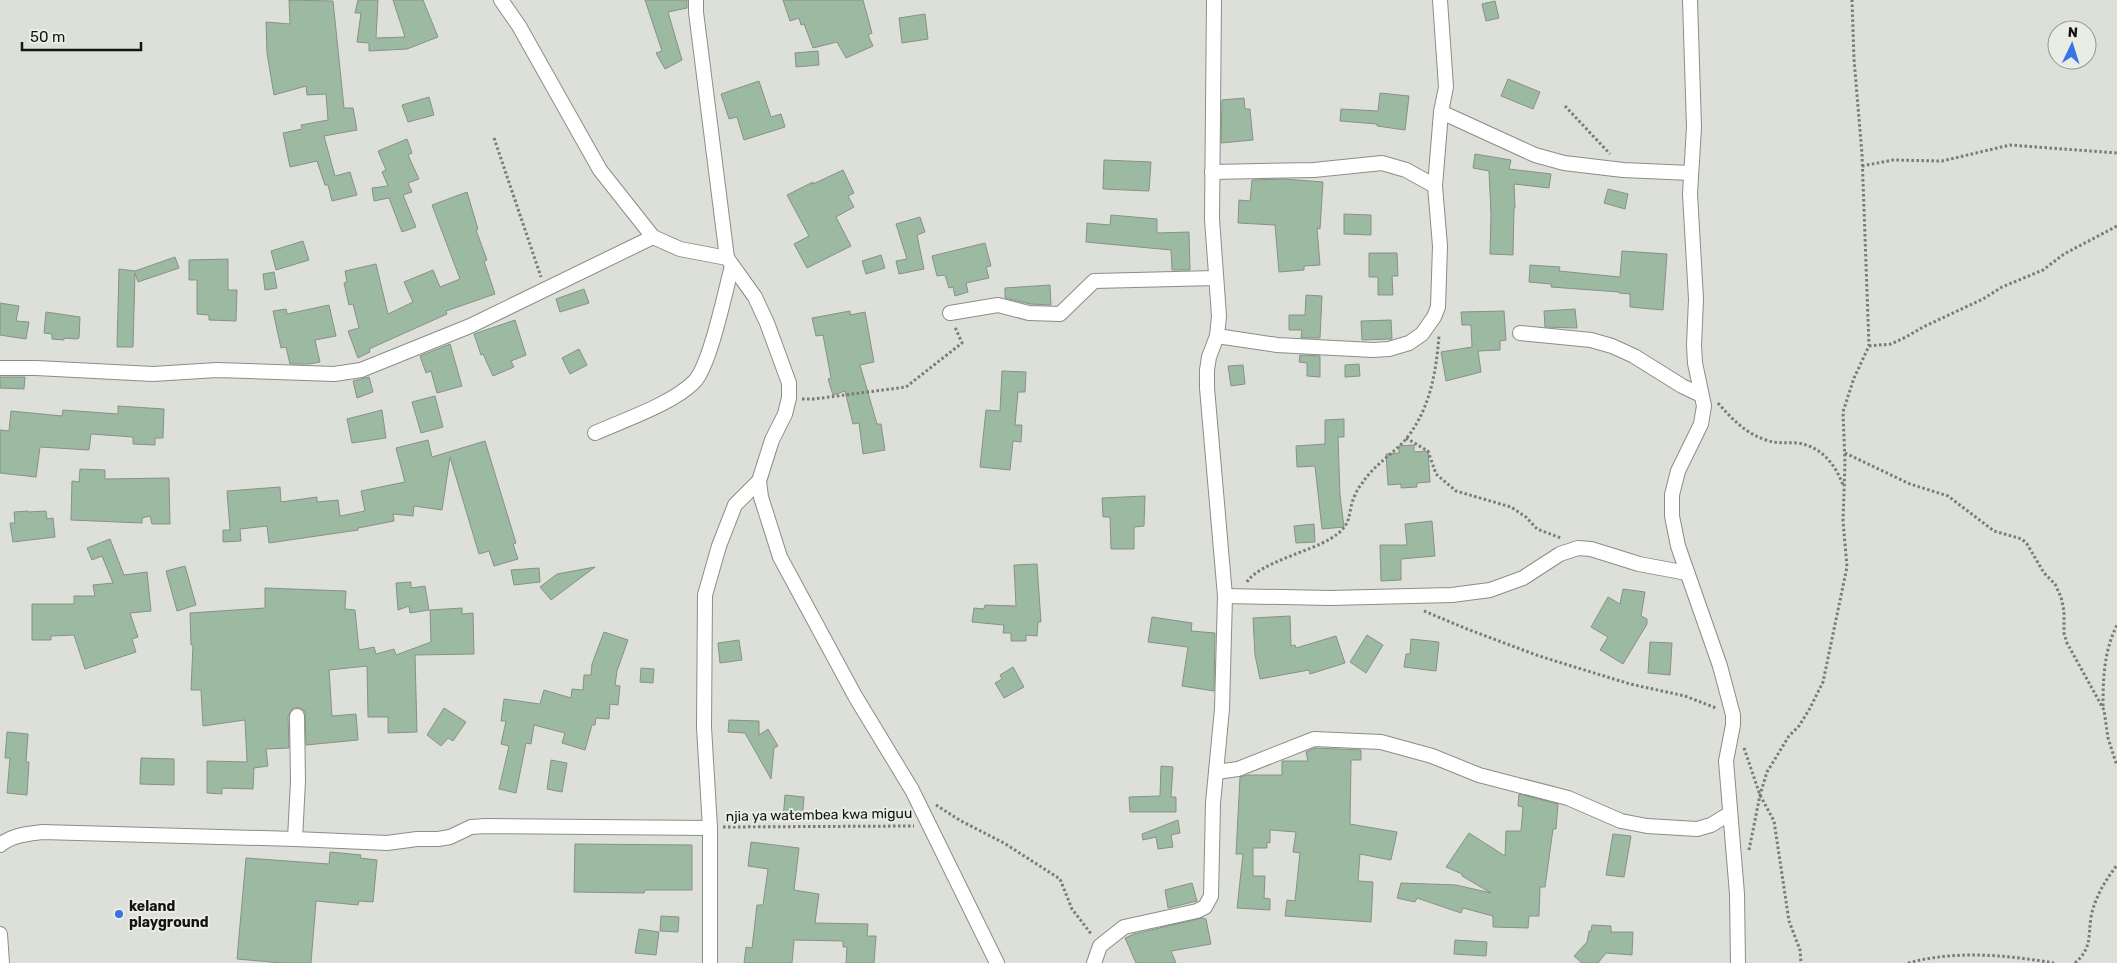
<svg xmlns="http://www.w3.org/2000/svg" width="2117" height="963" font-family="Rubik,sans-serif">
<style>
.building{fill:#9cb9a2;stroke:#89908a}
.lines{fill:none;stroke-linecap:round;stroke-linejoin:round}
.minor-casing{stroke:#8b8e86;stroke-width:16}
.path{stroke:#797b75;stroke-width:3;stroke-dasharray:2.5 2.5;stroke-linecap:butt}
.minor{stroke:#fff;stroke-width:14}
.poi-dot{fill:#3775e4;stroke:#eaede5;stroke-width:2}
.labels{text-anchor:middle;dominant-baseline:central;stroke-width:4;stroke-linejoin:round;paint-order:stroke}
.street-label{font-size:14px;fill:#131411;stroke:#eaede5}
.poi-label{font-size:14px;font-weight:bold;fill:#131411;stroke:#eaede5;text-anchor:start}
</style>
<rect width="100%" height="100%" fill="#dde0d8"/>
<!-- building -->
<g class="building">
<path d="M289 0 333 1 344 108H353L357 130 324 136 335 176 350 172 357 195 332 201 328 185H325L317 161 290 167 283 133 302 129 301 125 328 120 326 94 307 95 306 86 274 95 267 53 266 22 290 24Z"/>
<path d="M358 0H378L376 38 405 37 393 0H423L438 37 407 49 369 51V43L357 42 361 13H355Z"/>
<path d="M645 0H687V8L668 12 682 60 665 69 656 53 662 51Z"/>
<path d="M783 0H863L872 33 868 35 873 46 846 58 837 42 813 48 804 24 801 25 799 18 790 21Z"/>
<path d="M1495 1 1499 18 1486 21 1482 4Z"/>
<path d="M925 14 928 39 902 43 899 18Z"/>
<path d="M818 51 819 65 796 67 795 53Z"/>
<path d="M1508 79 1540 92 1533 109 1501 96Z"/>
<path d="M759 81 771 117 781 114 785 127 744 140 737 117 729 119 721 94Z"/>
<path d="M1380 93 1409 96 1405 130 1377 126V124L1340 121 1341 109 1378 111Z"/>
<path d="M429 97 434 115 408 122 402 105Z"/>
<path d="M1244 98 1245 109H1250L1253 140 1221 143 1222 100Z"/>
<path d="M407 139 412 153 408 155 419 179 408 183 412 192 403 195 416 227 402 232 389 198 374 201 372 188 388 186 382 172 386 170 378 151Z"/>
<path d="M1475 154 1511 160 1509 169 1551 174 1549 188 1514 184 1515 208H1514L1513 255 1490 254 1491 214 1489 171 1473 168Z"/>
<path d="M1104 160 1151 162 1149 191 1103 189Z"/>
<path d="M843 170 854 193 848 196 854 207 836 217 851 246 807 268 794 244 809 236 787 195 813 182V184Z"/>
<path d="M1284 179 1323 182 1320 229 1317 228 1320 265 1304 266V270L1279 272 1275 225 1238 223 1239 200 1250 201 1252 180Z"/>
<path d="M1608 189 1628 194 1625 209 1604 203Z"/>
<path d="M467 192 478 229 476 230 487 260 484 261 495 294 446 311 447 314 369 349 370 352 358 358 348 331 359 328 353 304 349 305 344 283 347 282 345 271 376 264 388 314 413 302 404 282 433 270 440 287 460 279 432 205Z"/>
<path d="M1344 214 1371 215V235L1344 234Z"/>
<path d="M1111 215 1157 219V233L1189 232 1190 270H1172L1171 250 1086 242 1087 223 1110 225Z"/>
<path d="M920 217 925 232 917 235 924 269 899 274 896 261 907 259 896 224Z"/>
<path d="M303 241 309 260 276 270 271 251Z"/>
<path d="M985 243 991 266 986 267 989 278 966 283 968 292 955 296 953 287 949 288 945 275 937 276 932 256Z"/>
<path d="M1622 251 1667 254 1663 310 1630 307V294L1619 293V292L1551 287V284L1529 282 1530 265 1560 267 1559 271 1620 277Z"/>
<path d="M1369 253H1397L1398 276H1392L1393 295H1378V277H1369Z"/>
<path d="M881 255 885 268 866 274 862 261Z"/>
<path d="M175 257 179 268 138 282 135 273 133 347H117L119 269 135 271Z"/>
<path d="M228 259V290H237L236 321 209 320V315L197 314V280H189V260Z"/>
<path d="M274 272 277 288 265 290 263 274Z"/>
<path d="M1050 285 1051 305 1030 304 1005 298V288Z"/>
<path d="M584 289 589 303 560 312 556 299Z"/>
<path d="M1306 295 1322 296 1320 338H1301L1302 330H1289V315H1305Z"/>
<path d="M0 303 19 306 16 321 29 322 26 339 0 335Z"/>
<path d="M329 305 336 336 315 340 320 362 309 364H290L286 347 281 348 273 311 286 309 287 314Z"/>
<path d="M1575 309 1577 328 1545 327 1544 311Z"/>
<path d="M850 311V315L865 312 874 362 860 365 877 424H881L885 450 863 454 859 423 853 424 845 391 833 395 828 379 831 378 823 335 816 336 812 318Z"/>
<path d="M1504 311 1506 340 1500 341V350L1478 351 1481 372 1446 381 1441 352 1472 347 1471 325H1462L1461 312Z"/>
<path d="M46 312 80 317 79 338 77 339 64 338V340L52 339V334L44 333Z"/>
<path d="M515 320 526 355 511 361 514 367 493 376 483 354 481 355 474 334Z"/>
<path d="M1391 320 1392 339 1362 340 1361 321Z"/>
<path d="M450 344 462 386 437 393 431 371 426 373 420 356Z"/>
<path d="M579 349 587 365 570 374 562 358Z"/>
<path d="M1300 355 1320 356V377L1307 376V363L1299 362Z"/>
<path d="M1359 364 1360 376 1345 377V365Z"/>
<path d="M1243 365 1245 384 1231 386 1228 366Z"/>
<path d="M1002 371 1026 372 1025 392H1018L1015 425H1022L1021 442 1013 441 1010 470 980 467 986 410 1000 411Z"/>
<path d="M0 377H25L24 389 0 388Z"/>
<path d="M369 377 373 392 357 398 353 381Z"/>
<path d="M435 396 443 427 421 433 412 402Z"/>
<path d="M118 406 164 409 163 438H155V445L133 444V437L91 434 89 450 40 447 36 477 0 473V430L9 431 11 411 62 416 63 410 118 414Z"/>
<path d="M382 410 386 438 352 443 347 419Z"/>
<path d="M1344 419V437H1338L1340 495 1344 527 1322 529 1315 466 1297 467 1296 446 1325 444V420Z"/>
<path d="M428 440 432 457 485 441 516 543 513 544 518 559 494 566 489 551 479 554 450 457 442 510 414 506 413 516 393 514 394 521 358 528V530L269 543 267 526 240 529 241 541 223 542V530H230L227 491 280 487 281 502 317 497V502L338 500 340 516 365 511 361 491 405 482 396 448Z"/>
<path d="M1414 445V452L1428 451 1430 482 1417 483V487L1401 488V484L1388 485 1386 454 1399 453V446Z"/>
<path d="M80 469 105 470V479L169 478 170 524H152L150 516 142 518V523L71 520 72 481 79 482Z"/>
<path d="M1145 496 1144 526 1134 527V549H1111L1110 517H1103L1102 498Z"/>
<path d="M28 511V512L46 511 47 519 53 518 55 537 13 542 10 523H15L14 512Z"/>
<path d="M1432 521 1435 556 1401 559V580L1381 581 1380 545H1407L1405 524Z"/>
<path d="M1314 524 1315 542 1296 543 1294 526Z"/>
<path d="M110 539 124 575 147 572 151 611 130 613 138 637 132 639 136 652 85 669 74 635 51 636V640H32V604H74V596H95L93 585 113 583 102 556 92 560 87 548Z"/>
<path d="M1037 564 1041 622H1038L1037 636 1026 635V641H1011V633H1003L1004 625 972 622 974 608 984 609 985 605 1016 606 1014 565Z"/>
<path d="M185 566 196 605 177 611 166 571Z"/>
<path d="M595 567 551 600 540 587 557 574Z"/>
<path d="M539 568 540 582 514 585 511 570Z"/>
<path d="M411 582V588L425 586 429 610 410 613 409 606 398 610 396 583Z"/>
<path d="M265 588 346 591 345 609 355 610 359 650 374 647 376 654 394 649 396 655 431 642 430 610 462 608V614L473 613 474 654 415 655 417 732 388 733V717H368L367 666 329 670 332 716 356 714 358 740 306 745 305 712 301 708H293L288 716 289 748 266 749 268 766 254 768 253 789 222 788V794L207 793V761L247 762 245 720 203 726 201 690H191L193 645H191L190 613 265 608Z"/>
<path d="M1623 589 1645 592 1641 616 1647 619V624L1623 664 1600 650 1608 637 1591 627 1608 597 1620 604Z"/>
<path d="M1290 616 1291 646 1295 645 1296 648 1336 636 1345 663 1310 674 1309 670 1260 679 1255 655 1253 618Z"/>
<path d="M1152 617 1192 623 1191 631 1215 633 1214 691 1182 686 1188 647 1148 642Z"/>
<path d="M604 632 628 640 617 671 615 685 620 686 618 705 610 704 609 719 596 718 595 725H592L585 750 562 743 565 733 534 725 531 744 526 743 516 793 499 789 509 746 501 744 506 721H501L504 699 540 704 544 690 571 698 572 689 583 690 584 675H591L592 664Z"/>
<path d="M1367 635 1383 645 1366 673 1350 662Z"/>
<path d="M1411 639 1439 642 1436 671 1404 667 1406 654H1410Z"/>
<path d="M739 640 742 660 720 663 718 643Z"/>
<path d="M1650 642 1672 643 1670 675 1648 673Z"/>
<path d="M1013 667 1024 687 1004 698 995 683 1002 679 1000 675Z"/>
<path d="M641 668 654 669 653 683 640 682Z"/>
<path d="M444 708 466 722 453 741 448 738 441 746 427 735Z"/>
<path d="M729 720 759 721V735L768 729 778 746 774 748 771 779 745 733 728 732Z"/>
<path d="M7 732 28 734 26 762H29L27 795 7 793 10 758H5Z"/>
<path d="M1315 748 1361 750V760H1351L1350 824 1397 832 1391 860 1360 854 1358 881 1373 882 1371 922 1285 916 1287 900 1295 901 1300 853 1293 852 1296 832 1270 830V843L1267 842V848H1253V876H1265L1264 898 1270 899V910L1237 908 1243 854H1236L1240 777 1248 775H1282V761H1308L1306 752Z"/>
<path d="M141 758 174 759V785L140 784Z"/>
<path d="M551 760 567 763 562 792 547 789Z"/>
<path d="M1161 766 1173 767 1171 797H1176V812H1130L1129 797 1160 796Z"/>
<path d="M1519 794 1558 804 1556 829H1553L1545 887H1540L1539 916H1529L1528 928 1493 927V916L1463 908 1461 913 1417 898 1415 902 1397 898 1401 883 1456 885 1491 893 1462 876V874L1446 867 1469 833 1505 856 1506 831H1521L1523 807 1518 806Z"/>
<path d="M785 795 804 797 802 821 783 819Z"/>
<path d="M1178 820 1180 833 1171 835 1173 847 1158 849 1156 837 1143 840 1142 834Z"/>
<path d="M1613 834 1631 836 1624 877 1606 875Z"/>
<path d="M751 842 799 848 794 890 819 894 815 923 868 924 867 936H876L874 963H846L847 947H843V941L794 940 792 963H744L746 947 752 948 757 905H763L768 869 748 866Z"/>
<path d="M575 844 692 845V890H645L644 893 574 892Z"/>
<path d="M330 852 361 855 360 858 377 860 373 902 359 901 358 905 316 901 311 963H282L237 959 246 858 329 864Z"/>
<path d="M1192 883 1197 901 1168 908 1165 890Z"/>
<path d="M661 916 679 917 678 932 660 931Z"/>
<path d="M1202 918 1206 919 1211 944 1171 951 1176 963H1136L1125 938 1134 934Z"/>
<path d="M1592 925 1611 926V932H1633L1632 955 1606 953 1598 963H1582L1574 956 1587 942 1589 931H1591Z"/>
<path d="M639 929 659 932 656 955 635 953Z"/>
<path d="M1455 940 1487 942 1486 956 1454 954Z"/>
</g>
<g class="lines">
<defs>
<g id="minor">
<path d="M501 0 519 26 600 170 653 237 680 249 727 258 755 297 767 323 789 383V398L785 414 772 440 759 481 761 497 780 557 855 696 912 790 997 963"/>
<path d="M696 0V12L727 258"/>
<path d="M1690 0 1694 127 1690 194 1696 299 1694 345 1695 363 1704 406 1701 424 1678 471 1672 495V516L1678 546 1720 666 1733 715V725L1726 761 1737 894 1738 963"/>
<path d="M1441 112 1535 155 1564 163 1623 170 1691 173"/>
<path d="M1212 172 1314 170 1382 163 1406 170 1435 186"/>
<path d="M950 313 998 305 1029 313 1060 314 1094 281 1216 278"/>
<path d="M1520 333 1591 340 1612 346 1634 356 1682 386 1701 395"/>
<path d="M1217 336 1277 345 1373 350 1389 349 1409 343 1422 334 1434 317 1438 307 1440 246 1435 186 1441 112 1446 87 1440 0"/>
<path d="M0 368H36L153 374 217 370 334 374 361 370 470 326 653 237"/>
<path d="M595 433C624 420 672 404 694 382 710 366 725 292 732 266"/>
<path d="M1225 596 1330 598 1452 595 1490 590 1523 578 1560 554 1578 548 1591 549 1639 564 1687 573"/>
<path d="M1216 772 1238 769 1314 739 1381 742 1432 756 1479 775 1568 798 1621 821 1647 826 1697 829 1711 825 1729 814"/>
<path d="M295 839 298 781 297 716"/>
<path d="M0 845C12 835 26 834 42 832L295 839 387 843 417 839H438L450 837 471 827 486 826 710 828"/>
<path d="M0 934 2 963"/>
<path d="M710 963V828L704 727 705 595 719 546 735 505 759 481"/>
<path d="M1094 963 1100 946 1124 927 1197 911 1205 907 1211 896 1213 803 1222 709 1225 596 1207 388V370L1209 357 1217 336 1219 316 1212 219 1214 0"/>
</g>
</defs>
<!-- minor casing -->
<use href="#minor" class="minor-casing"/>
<!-- path -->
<g class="path">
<path d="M1565 106 1610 154"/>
<path d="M494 138 541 277"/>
<path d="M1862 166 1893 160 1942 161 2010 145 2117 153"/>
<path d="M1869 346 1891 344 1906 337 1923 327 1983 299 2002 287 2043 270 2064 254 2117 226"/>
<path d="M802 399H814L906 387 962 343 955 327"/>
<path d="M1718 403C1732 419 1745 433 1766 440 1776 444 1786 442 1797 443 1821 446 1835 464 1843 485"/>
<path d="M1406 438 1428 451 1436 474 1456 491 1511 507 1526 517 1537 529 1561 538"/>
<path d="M1845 453 1910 484 1948 496 1994 531 2022 539 2027 544 2044 573 2055 584 2061 597 2064 611V633L2067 643 2104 710 2108 738 2117 766"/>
<path d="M1247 582C1259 563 1311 551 1330 539 1355 524 1346 514 1355 495 1357 490 1360 486 1363 482 1374 465 1393 454 1406 439 1430 409 1436 373 1439 336"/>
<path d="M1424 611 1467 629 1539 656 1630 684 1685 696 1716 708"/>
<path d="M2103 706C2103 678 2104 651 2117 625"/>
<path d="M1744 748 1760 795 1774 821 1789 921 1800 950 1801 963"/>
<path d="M936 805 961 821 1004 843 1060 879 1072 909 1092 935"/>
<path d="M723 827 914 826"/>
<path d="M1749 850 1760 795 1767 772 1789 736 1799 726 1809 710 1823 682 1847 567 1843 521 1845 463 1843 412 1854 378 1869 346 1862 154 1854 59 1852 0"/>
<path d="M1908 963C1956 950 2006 955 2054 963"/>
<path d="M2075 963C2092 948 2088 937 2091 917 2095 897 2105 881 2117 865"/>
</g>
<!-- minor -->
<use href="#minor" class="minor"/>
</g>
<!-- markers -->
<circle class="poi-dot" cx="119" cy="914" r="5"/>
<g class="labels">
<!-- street labels -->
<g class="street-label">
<text transform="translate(819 815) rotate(-1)">njia ya watembea kwa miguu</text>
</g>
<!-- poi labels -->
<g class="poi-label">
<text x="129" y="906">keland<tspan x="129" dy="16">playground</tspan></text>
</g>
</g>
<!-- north arrow -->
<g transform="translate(2072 45) rotate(4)"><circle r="24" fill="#eaede5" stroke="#949690"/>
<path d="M0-4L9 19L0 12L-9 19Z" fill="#3775e4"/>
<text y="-8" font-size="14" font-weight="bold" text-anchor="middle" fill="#131411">N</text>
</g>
<!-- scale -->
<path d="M22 42v8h119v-8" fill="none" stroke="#131411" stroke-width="2.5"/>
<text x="30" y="42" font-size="15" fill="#131411" stroke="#eaede5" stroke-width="4" paint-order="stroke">50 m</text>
</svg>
